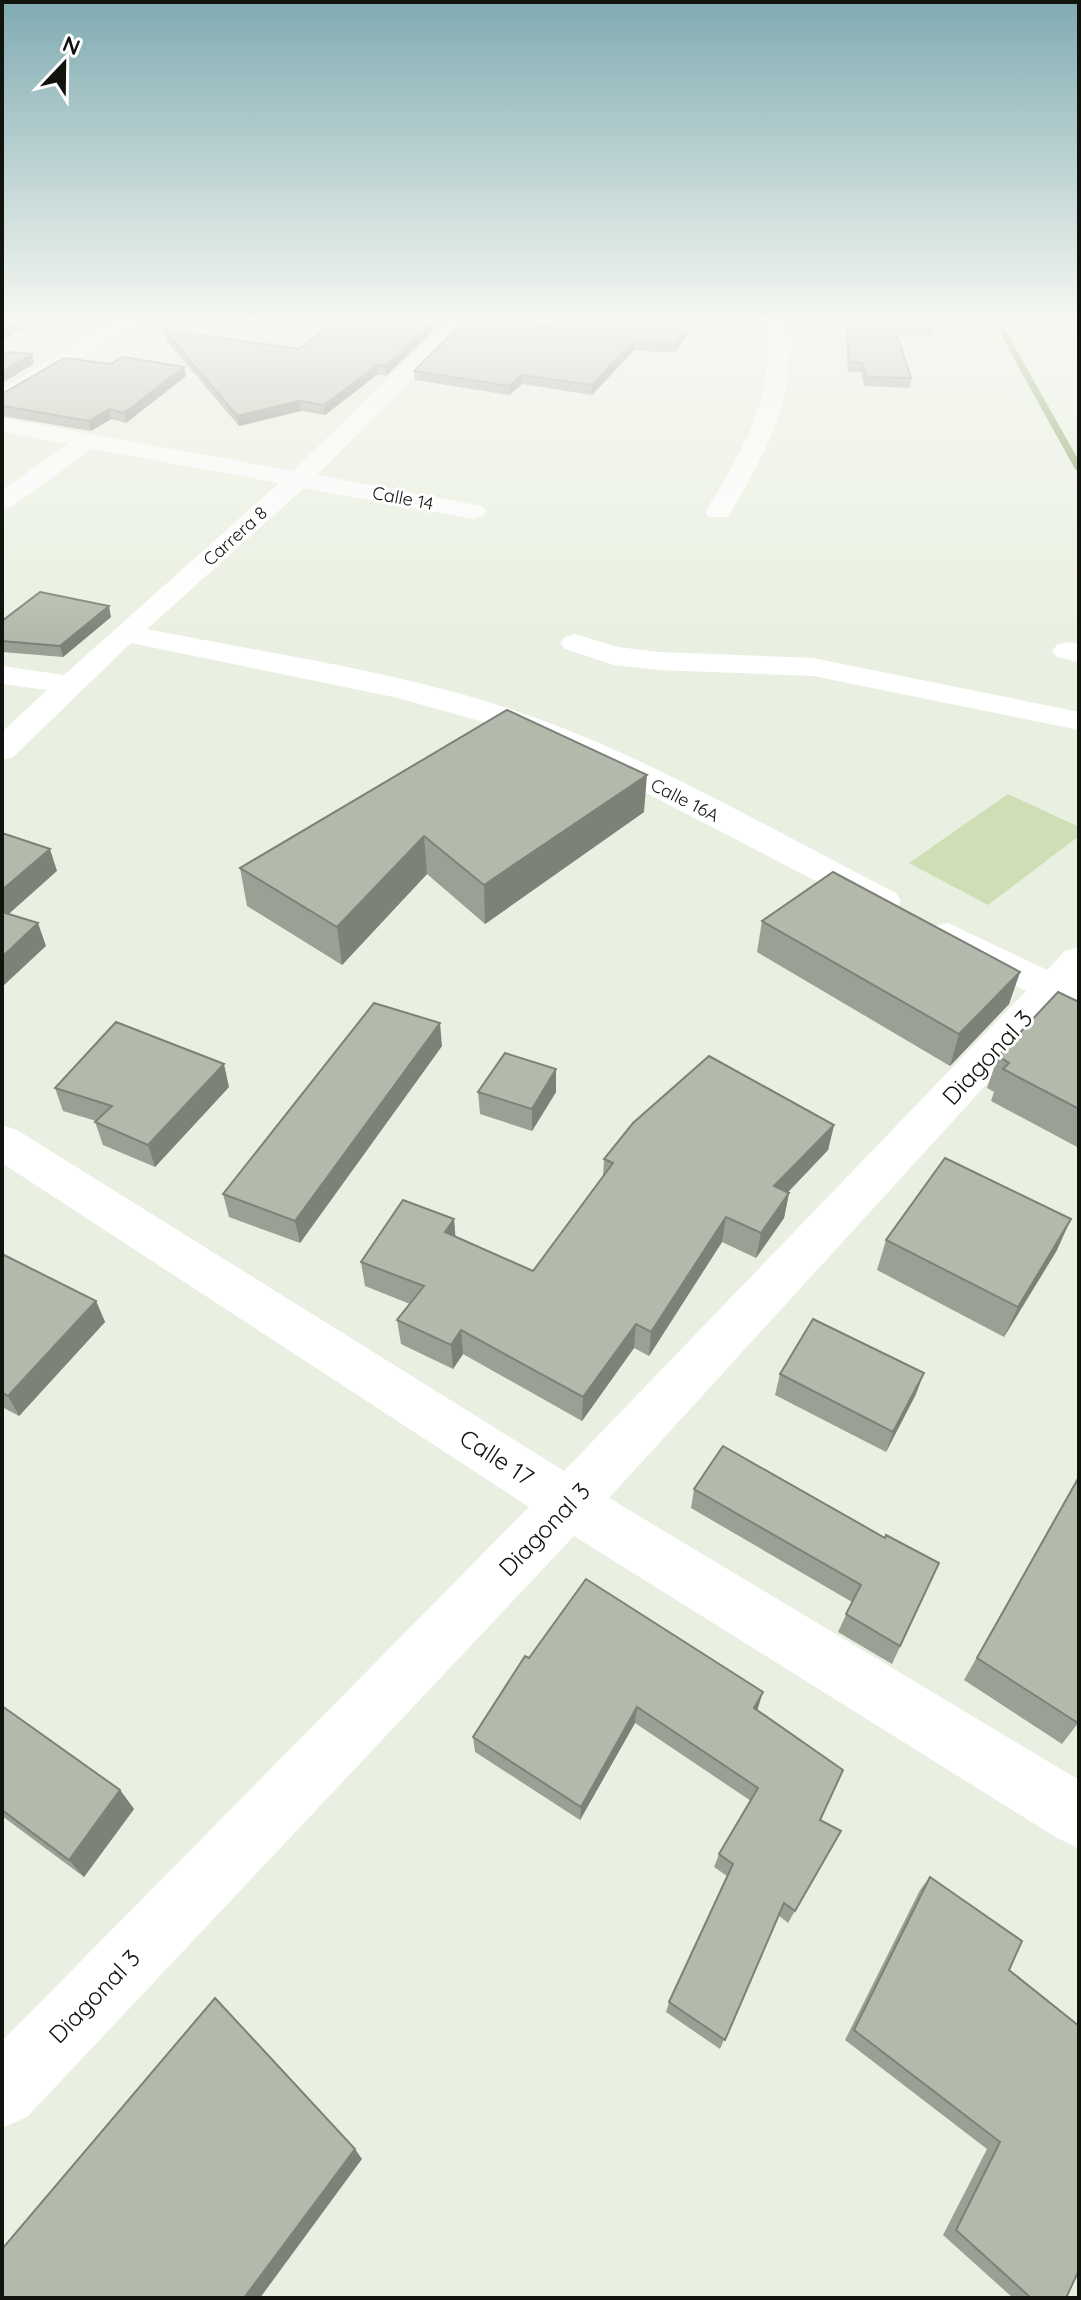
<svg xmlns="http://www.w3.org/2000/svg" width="1081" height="2300" font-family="Quicksand,sans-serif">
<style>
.green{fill:#cedfb6}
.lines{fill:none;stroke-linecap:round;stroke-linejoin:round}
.stream{fill:#859e60;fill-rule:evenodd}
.minor{fill:#fff;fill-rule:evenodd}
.wall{fill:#9aa093}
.shaded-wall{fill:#7d8278}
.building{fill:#b3baab;stroke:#7d8278;stroke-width:2}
.labels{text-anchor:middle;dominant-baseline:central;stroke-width:6;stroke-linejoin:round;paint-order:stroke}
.far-street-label{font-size:18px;fill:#11130e;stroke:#fff}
.near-street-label{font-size:24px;fill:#11130e;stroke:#fff}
</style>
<rect width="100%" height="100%" fill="#eaf0e1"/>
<!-- green -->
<path class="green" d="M1008 794 1079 827V836L988 905 909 863Z"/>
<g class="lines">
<!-- stream -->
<path class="stream" d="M991 317H998L1079 461V472L1075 469Z"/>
<!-- minor -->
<g class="minor">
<path d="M121 317H146L21 394 13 396 2 389Z"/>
<path d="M451 317H473L317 475 482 506 486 511 482 516 473 519 304 488 147 629C270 654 400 671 519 712 650 757 773 831 896 893L901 901 896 909 883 912 870 909 567 752 494 725 398 698 131 643 13 757 2 760V732L47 690 2 684V666L64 675 279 483 92 449 11 507 2 510V490L68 444 2 432V418L293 471Z"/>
<path d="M767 317H787C798 396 769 446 731 512L727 517H709L705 512C745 447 775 397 767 317Z"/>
<path d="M575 634 618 647 659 652 813 658 1079 712V730L813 676 659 670 614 665 565 649 560 643 565 637Z"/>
<path d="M1067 642 1079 644V662L1057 657 1052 651 1057 645Z"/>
<path d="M948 923 1047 970 1065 951 1079 947V1012L1057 1007 609 1498 1079 1780V1848L1057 1838 574 1536 27 2117 2 2128V2041L529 1507 2 1163V1125L17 1130 564 1471 1026 991 935 944 929 935 935 926Z"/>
</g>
</g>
<!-- wall -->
<g class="wall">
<path d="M340 317H441V323L386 376 378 374 325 415 301 411 239 426 165 339 164 330 300 349Z"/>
<path d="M575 317H698L675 353 634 350 592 395 522 384 509 395 415 380 414 371 570 329Z"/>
<path d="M862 317H928L934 326 932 335H897L911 378 910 388 864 386 861 372H848L845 328 846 319 863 320Z"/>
<path d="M186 376 126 423 111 419 91 431 2 416V394Z"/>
<path d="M111 617 63 657 2 652V621Z"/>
<path d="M507 710 644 812 485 924 427 874 342 965 247 906 240 868Z"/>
<path d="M762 921 1020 972 1009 1004 950 1066 757 952Z"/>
<path d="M1079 1002V1148L991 1101 994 1092 987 1088 998 1056Z"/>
<path d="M442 1046 300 1243 229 1217 223 1194Z"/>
<path d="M556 1069V1092L532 1131 480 1114 478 1092Z"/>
<path d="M229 1087 155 1167 103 1145 95 1122 96 1121 63 1111 55 1088Z"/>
<path d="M834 1125 828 1150 788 1192 789 1193 784 1218 756 1258 722 1242 649 1356 634 1348 582 1421 463 1354 453 1369 401 1344 397 1320 410 1304 365 1286 361 1262 454 1219 455 1236 533 1271 603 1176 604 1159Z"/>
<path d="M886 1240 1057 1250 1004 1337 877 1270Z"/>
<path d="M2 1254 96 1301 105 1322 19 1416 2 1407Z"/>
<path d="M780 1374 916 1394 886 1452 775 1395Z"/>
<path d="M1079 1475V1722L1062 1744 964 1680Z"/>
<path d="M694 1489 885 1538 939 1563 892 1664 838 1632 852 1602 691 1508Z"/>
<path d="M529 1658 758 1708 757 1710 820 1820 841 1831 788 1923 778 1915 720 2049 666 2012 669 2002 727 1876 714 1867 719 1854 751 1801 635 1723 580 1820 475 1752 473 1737Z"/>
<path d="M2 1706 120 1790 134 1809 84 1877 2 1816Z"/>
<path d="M930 1877 1009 1970 1066 2298H1013L943 2235 987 2149 845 2040 920 1890Z"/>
</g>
<!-- shaded-wall -->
<g class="shaded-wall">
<path d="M27 317H47L2 340V329Z"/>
<path d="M437 317H441V323L386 376V366Z"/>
<path d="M693 317H698L675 353 676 344Z"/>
<path d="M635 340 634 350 592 395V385Z"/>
<path d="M32 354 34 364 2 383V372Z"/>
<path d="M377 365 378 374 325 415 324 405Z"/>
<path d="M184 367 186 376 126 423 124 413Z"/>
<path d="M522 375V384L509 395V386Z"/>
<path d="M299 401 301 411 239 426 237 416Z"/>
<path d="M109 409 111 419 91 431 89 421Z"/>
<path d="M109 606 111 617 63 657 60 646Z"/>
<path d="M647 775 644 812 485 924 484 885Z"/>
<path d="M424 836 427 874 342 965 337 927Z"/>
<path d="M50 849 57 871 2 920V890Z"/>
<path d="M38 923 46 946 2 987V957Z"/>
<path d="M1020 972 1009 1004 950 1066 959 1034Z"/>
<path d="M440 1023 442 1046 300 1243 295 1221Z"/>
<path d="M224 1064 229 1087 155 1167 148 1145Z"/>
<path d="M556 1069V1092L532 1131V1109Z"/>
<path d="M834 1125 828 1150 770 1211 774 1186Z"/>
<path d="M789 1193 784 1218 756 1258 761 1233Z"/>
<path d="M726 1217 722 1242 649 1356 651 1332Z"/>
<path d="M454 1219 456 1243 445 1232Z"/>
<path d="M1071 1219 1057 1250 1004 1337 1018 1307Z"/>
<path d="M96 1301 105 1322 19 1416 8 1396Z"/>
<path d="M636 1324 634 1348 582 1421 583 1397Z"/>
<path d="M461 1330 463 1354 453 1369 451 1345Z"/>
<path d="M924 1373 916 1394 886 1452 893 1432Z"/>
<path d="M763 1692 758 1708 749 1724 754 1708Z"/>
<path d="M637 1707 635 1723 580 1820 581 1807Z"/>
<path d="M120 1790 134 1809 84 1877 69 1860Z"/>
<path d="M355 2149 362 2159 260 2298H244Z"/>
</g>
<!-- building -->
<g class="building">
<path d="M2 317H27L2 329Z"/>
<path d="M340 317H437L386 366 377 365 324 405 299 401 237 416 164 330 300 349Z"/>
<path d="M468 317 570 329 575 317H693L676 344 635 340 592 385 522 375 509 386 414 371Z"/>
<path d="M869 317H928L934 326H894L911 378 866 377 862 363 850 362 846 319 871 320Z"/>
<path d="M8 352 32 354 2 372V355Z"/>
<path d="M123 357 184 367 124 413 109 409 89 421 2 406V394L64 358 111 364Z"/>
<path d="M40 592 109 606 60 646 2 641V621Z"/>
<path d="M507 710 647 775 484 885 424 836 337 927 240 868Z"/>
<path d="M2 833 50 849 2 890Z"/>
<path d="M833 872 1020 972 959 1034 762 921Z"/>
<path d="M2 912 38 923 2 957Z"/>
<path d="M1058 992 1079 1002V1109L1003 1069 1009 1063 998 1056Z"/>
<path d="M374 1003 440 1023 295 1221 223 1194Z"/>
<path d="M116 1022 224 1064 148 1145 95 1122 112 1106 55 1088Z"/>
<path d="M505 1053 556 1069 532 1109 478 1092Z"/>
<path d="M709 1056 834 1125 774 1186 789 1193 761 1233 726 1217 651 1332 636 1324 583 1397 461 1330 451 1345 397 1320 424 1286 361 1262 403 1200 454 1219 445 1232 533 1271 613 1163 604 1159 633 1123Z"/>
<path d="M945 1158 1071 1219 1018 1307 886 1240Z"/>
<path d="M2 1254 96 1301 8 1396 2 1393Z"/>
<path d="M813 1319 924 1373 893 1432 780 1374Z"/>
<path d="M723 1446 885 1538 886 1535 939 1563 900 1646 846 1614 861 1585 694 1489Z"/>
<path d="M1079 1477V1722L1078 1723 977 1658Z"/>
<path d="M586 1579 763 1692 754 1708 843 1770 820 1820 841 1831 795 1911 784 1903 725 2040 669 2002 733 1864 719 1854 758 1788 637 1707 581 1807 473 1737 525 1656 529 1658Z"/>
<path d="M2 1706 120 1790 69 1860 2 1810Z"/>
<path d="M930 1877 1022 1941 1009 1970 1079 2026V2270L1066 2298H1031L956 2230 1000 2142 854 2030Z"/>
<path d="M215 1998 355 2149 244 2298H2V2249Z"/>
</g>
<!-- sky -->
<linearGradient id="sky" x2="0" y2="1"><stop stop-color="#80abb2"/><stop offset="0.5" stop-color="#f6f8f2"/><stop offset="1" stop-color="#f6f8f2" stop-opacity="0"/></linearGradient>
<rect width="1081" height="639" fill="url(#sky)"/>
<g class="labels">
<!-- far-street labels -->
<g class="far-street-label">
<text transform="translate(403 498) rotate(11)">Calle 14</text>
<text transform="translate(235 536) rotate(-42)">Carrera 8</text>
<text transform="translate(685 800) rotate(27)">Calle 16A</text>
</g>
<!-- near-street labels -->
<g class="near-street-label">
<text transform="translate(987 1057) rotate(-47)">Diagonal 3</text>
<text transform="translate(497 1457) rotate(33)">Calle 17</text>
<text transform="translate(544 1529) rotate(-46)">Diagonal 3</text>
<text transform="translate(94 1996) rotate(-46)">Diagonal 3</text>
</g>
</g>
<!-- border -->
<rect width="1081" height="2300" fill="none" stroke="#11130e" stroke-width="8"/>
<!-- north arrow -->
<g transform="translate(64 64) rotate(22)" stroke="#ffffff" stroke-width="6" paint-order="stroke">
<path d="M0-6L14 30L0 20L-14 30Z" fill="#11130e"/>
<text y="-12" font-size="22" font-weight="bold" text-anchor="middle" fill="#11130e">N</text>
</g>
</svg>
